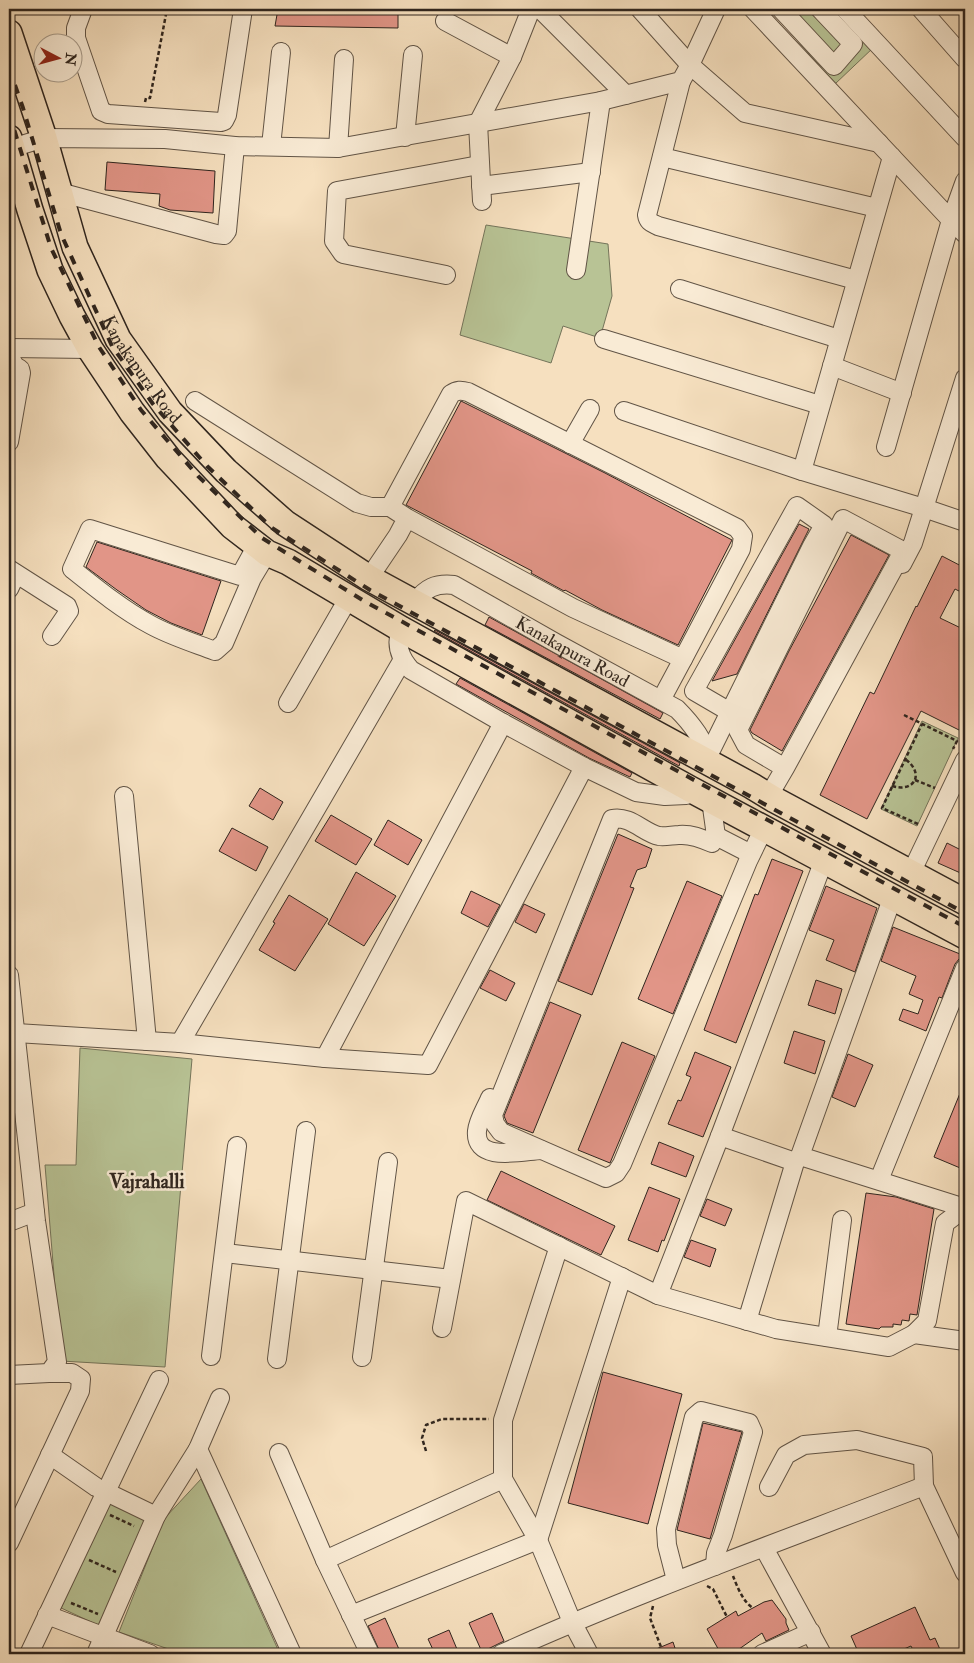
<svg xmlns="http://www.w3.org/2000/svg" width="974" height="1663" font-family="'IM FELL Double Pica',serif">
<style>
.green{fill:#b8c395;stroke:#74745a}
.building{fill:#e19587;stroke:#2f251e}
.lines{fill:none;stroke-linecap:round;stroke-linejoin:round}
.minor-casing{stroke:#615446;stroke-width:20}
.highway-casing{stroke:#2f251e;stroke-width:28}
.path{stroke:#2f251e;stroke-width:2.5;stroke-dasharray:4 2.5;stroke-linecap:butt}
.minor{stroke:#f9ebd5;stroke-width:18}
.highway{stroke:#f6e0bf;stroke-width:25}
.rail{stroke:#2f251e;stroke-width:4;stroke-dasharray:9 9;stroke-linecap:butt}
.labels{text-anchor:middle;dominant-baseline:central;stroke-width:5;stroke-linejoin:round;paint-order:stroke}
.street-label{font-size:18px;fill:#2f251e;stroke:#f9ebd5}
.quarter-label{font-size:20px;font-weight:bold;fill:#2f251e;stroke:#f9ebd5}
</style>
<rect width="100%" height="100%" fill="#f6e0bf"/>
<filter id="stains"><feTurbulence type="fractalNoise" baseFrequency=".004" numOctaves="4"/><feColorMatrix values="0 0 0 0 .2 0 0 0 0 .09 0 0 0 0 .02 0 0 0 .5 -.17"/></filter>
<radialGradient id="worn" r=".72"><stop offset=".6" stop-color="#630" stop-opacity="0"/><stop offset="1" stop-color="#630" stop-opacity=".3"/></radialGradient>
<!-- green -->
<g class="green">
<path d="M770 9H837L874 47 835 84Z"/>
<path d="M486 225 608 244 612 296 600 338 563 326 551 363 460 335Z"/>
<path d="M922 721 958 738 917 826 881 809Z"/>
<path d="M80 1048 192 1059 165 1367 61 1361 45 1165H76Z"/>
<path d="M201 1479 280 1654H183L119 1632 164 1519Z"/>
<path d="M106 1501 150 1520 102 1627 59 1607Z"/>
</g>
<!-- building -->
<g class="building">
<path d="M278 9H398V28L275 26Z"/>
<path d="M107 162 215 171 213 213 170 210 159 206 160 194 105 190Z"/>
<path d="M461 401 605 473 732 540 678 645 602 610 565 590 564 591 531 573 532 571 406 505Z"/>
<path d="M799 524 809 529 737 674 712 681Z"/>
<path d="M851 535 889 555 782 751 752 733 750 730 789 651Z"/>
<path d="M97 542 221 581 202 635 171 623 146 610 117 590 86 567Z"/>
<path d="M942 556 965 568V594L955 589 940 618 965 630V733L921 711 867 819 820 795 870 692 874 694 916 606 917 607Z"/>
<path d="M489 617 663 713 660 719 485 625Z"/>
<path d="M435 630 680 763 679 766 434 631Z"/>
<path d="M460 678 632 773 630 777 589 758 456 684Z"/>
<path d="M260 788 283 802 273 820 249 806Z"/>
<path d="M331 815 372 839 356 865 315 841Z"/>
<path d="M388 820 422 840 408 865 374 845Z"/>
<path d="M232 828 268 847 256 871 219 851Z"/>
<path d="M618 834 652 849 646 867 637 870 630 887 634 888 592 995 558 981Z"/>
<path d="M947 843 965 852V875L938 863Z"/>
<path d="M772 859 803 871 736 1043 704 1030 755 894 758 895Z"/>
<path d="M356 872 396 896 364 946 328 924Z"/>
<path d="M687 881 722 896 673 1014 638 999Z"/>
<path d="M826 886 877 908 855 972 826 960 834 940 809 930Z"/>
<path d="M471 891 500 905 488 927 461 913Z"/>
<path d="M289 895 328 919 295 971 259 950 275 923 273 922Z"/>
<path d="M524 904 545 914 536 933 515 922Z"/>
<path d="M893 927 965 956V958L959 959 955 964 942 998 939 997 926 1031 899 1020 903 1009 918 1014 923 1000 909 994 916 976 881 961Z"/>
<path d="M490 970 515 983 506 1001 480 988Z"/>
<path d="M816 980 842 989 835 1014 808 1005Z"/>
<path d="M550 1002 581 1015 533 1133 507 1123 504 1116Z"/>
<path d="M794 1031 825 1041 815 1074 784 1063Z"/>
<path d="M622 1042 655 1056 610 1163 578 1150Z"/>
<path d="M695 1052 731 1067 703 1137 668 1124 678 1100 681 1101 691 1077 686 1075Z"/>
<path d="M848 1054 873 1065 855 1107 832 1097Z"/>
<path d="M965 1081V1170L934 1157Z"/>
<path d="M659 1142 694 1156 686 1177 651 1164Z"/>
<path d="M501 1171 615 1226 601 1255 487 1200Z"/>
<path d="M649 1187 680 1199 664 1241 662 1240 658 1252 628 1240Z"/>
<path d="M866 1193 896 1197 934 1209 917 1315 910 1314 909 1321 902 1320 901 1325 893 1324V1327H881L879 1329 846 1324Z"/>
<path d="M707 1199 732 1209 725 1226 700 1216Z"/>
<path d="M691 1240 716 1249 710 1267 684 1257Z"/>
<path d="M603 1372 682 1394 648 1524 568 1503Z"/>
<path d="M703 1423 742 1432 710 1539 677 1530Z"/>
<path d="M772 1600 786 1619V1623L789 1630 766 1641 762 1633 732 1654H721L707 1629 736 1611 738 1616 764 1602Z"/>
<path d="M915 1607 930 1640 935 1638 942 1654H915L911 1646 892 1654H859L851 1636Z"/>
<path d="M492 1613 504 1641 482 1652 469 1623Z"/>
<path d="M385 1618 398 1647 401 1654H381L368 1626Z"/>
<path d="M449 1630 459 1654H435L428 1639Z"/>
<path d="M673 1642 677 1654H644Z"/>
</g>
<g class="lines">
<defs>
<g id="minor">
<path d="M83 9 76 28V38L101 111 108 114 221 122 224 121 227 115 243 9"/>
<path d="M540 9 626 95"/>
<path d="M640 9 690 65 745 113 879 143"/>
<path d="M753 9 951 220 965 181"/>
<path d="M781 9 834 66 853 44 820 9"/>
<path d="M845 9 965 138"/>
<path d="M921 9 965 59"/>
<path d="M445 21 512 57"/>
<path d="M681 81 647 215C648 222 652 223 658 226L856 280"/>
<path d="M405 137 413 55"/>
<path d="M271 146 281 52"/>
<path d="M12 148 44 138 165 139 235 146 338 148 601 101 681 81 690 65 716 9"/>
<path d="M338 148 344 59"/>
<path d="M662 157 877 208"/>
<path d="M892 157 802 471 924 508 965 522"/>
<path d="M481 186 591 172"/>
<path d="M59 192 216 234 224 235 227 231 235 146"/>
<path d="M482 201 478 123 512 57 531 9"/>
<path d="M576 270 601 101"/>
<path d="M446 275 343 254 334 241 337 191 479 165"/>
<path d="M680 289 839 339"/>
<path d="M604 339 820 405"/>
<path d="M9 348 90 349"/>
<path d="M9 356 15 366 20 369 21 373 9 442"/>
<path d="M832 366 902 393"/>
<path d="M195 401 357 503 371 507H390"/>
<path d="M624 411 802 471"/>
<path d="M570 444 590 409"/>
<path d="M886 447 951 220 965 234"/>
<path d="M257 545 240 576 90 529 72 569C97 589 123 610 151 625 171 636 194 643 215 651L224 643 252 578 267 553"/>
<path d="M902 564 913 543 965 378"/>
<path d="M9 569 67 606 69 611 52 636"/>
<path d="M369 578 398 535 407 518 390 507 451 394C457 390 461 390 468 392L737 528 743 536 741 549 683 659 573 608 407 518"/>
<path d="M9 589 16 574"/>
<path id="s1" d="M415 602C426 588 435 583 454 585L556 643 677 709C688 720 710 745 707 762"/>
<path d="M401 629C395 645 400 658 411 670L503 723 584 767 636 792 665 796 686 795 690 789"/>
<path d="M661 700 683 659"/>
<path d="M288 703 348 599"/>
<path d="M708 755 712 748 812 546 824 525 797 506 694 691 730 712"/>
<path d="M124 796 147 1041"/>
<path d="M768 797 785 768 903 551 843 519 738 730 746 745 785 768"/>
<path d="M711 800 716 836 712 843C701 838 691 834 679 835 673 835 665 837 659 836 644 833 630 815 612 819L493 1115 495 1124 501 1132 606 1178 616 1173 622 1164 748 861 764 828"/>
<path d="M716 836 751 854"/>
<path d="M911 873 965 760"/>
<path d="M893 896 800 1156 965 1208"/>
<path d="M9 975 36 1221 57 1362 49 1373 9 1375"/>
<path d="M16 1033 180 1043 325 1058 428 1065 584 767"/>
<path d="M180 1043 402 661"/>
<path d="M325 1058 503 723"/>
<path d="M490 1098C486 1108 478 1120 477 1131 474 1163 522 1151 541 1150"/>
<path d="M720 1136 795 1162"/>
<path d="M879 1180 965 968"/>
<path d="M9 1222 35 1212"/>
<path d="M559 1246 503 1420V1479L538 1540 572 1622 589 1654"/>
<path d="M225 1253 451 1279"/>
<path d="M658 1295 776 1329 889 1347 914 1334 927 1321 945 1223 965 1208"/>
<path d="M747 1321 795 1162 800 1156"/>
<path d="M442 1328 466 1201 658 1295 720 1136 824 860"/>
<path d="M914 1334 965 1341"/>
<path d="M827 1337 842 1220"/>
<path d="M211 1356 237 1146"/>
<path d="M362 1357 388 1162"/>
<path d="M277 1359 306 1131"/>
<path d="M198 1449 292 1654"/>
<path d="M279 1453 325 1560 370 1654"/>
<path d="M50 1455 96 1487 156 1516"/>
<path d="M769 1487 786 1455 804 1445 857 1440 923 1457 924 1486 965 1573"/>
<path d="M9 1543 80 1391 81 1379 72 1373H49"/>
<path d="M764 1548 822 1654"/>
<path d="M325 1560 503 1479"/>
<path d="M676 1580 667 1545 666 1529 694 1417 701 1411 749 1423 753 1432 723 1535 716 1553 715 1566"/>
<path d="M47 1615 150 1654"/>
<path d="M351 1615 538 1540 622 1277"/>
<path d="M29 1654 159 1380"/>
<path d="M96 1654 156 1516 198 1449 220 1398"/>
<path d="M501 1654C639 1592 782 1541 924 1486"/>
<path d="M762 1654 811 1632"/>
</g>
<g id="highway">
<path id="s2" d="M9 33 44 138 75 247 118 339 170 412 226 471 285 523 369 578 752 786 775 800 965 902"/>
<path d="M9 138 30 210 50 270 72 316 90 349 132 412 168 458 232 526 267 553 288 562 401 629 690 789 965 936"/>
</g>
</defs>
<!-- minor casing -->
<use href="#minor" class="minor-casing"/>
<!-- highway casing -->
<use href="#highway" class="highway-casing"/>
<!-- path -->
<g class="path">
<path d="M145 102 146 98H150L167 9"/>
<path d="M904 715 957 741 953 749"/>
<path d="M915 780 935 788"/>
<path d="M892 786C915 793 925 773 905 759"/>
<path d="M918 824 882 808 922 724"/>
<path d="M426 1451 422 1438 426 1425 442 1419H489"/>
<path d="M110 1515 134 1526"/>
<path d="M89 1560 116 1572"/>
<path d="M733 1576C737 1586 743 1602 753 1608"/>
<path d="M707 1586 713 1589 727 1617"/>
<path d="M71 1603 98 1614"/>
<path d="M653 1606 650 1618 661 1647"/>
</g>
<!-- minor -->
<use href="#minor" class="minor"/>
<!-- highway -->
<use href="#highway" class="highway"/>
<!-- rail -->
<g class="rail">
<path d="M9 68 23 108 61 234 112 346 153 404 207 466 272 528 370 590 965 913"/>
<path d="M9 113 51 248 99 347 141 410 198 476 262 538 364 601 965 927"/>
</g>
</g>
<g class="labels">
<!-- street labels -->
<g class="street-label">
<text stroke="none"><textPath href="#s2" startOffset="364">Kanakapura Road</textPath></text>
<text stroke="none"><textPath href="#s1" startOffset="181">Kanakapura Road</textPath></text>
</g>
<!-- quarter labels -->
<g class="quarter-label">
<text x="147" y="1181">Vajrahalli</text>
</g>
</g>
<!-- margin -->
<rect width="974" height="1663" fill="none" stroke="#f6e0bf" stroke-width="30"/>
<rect x="10" y="10" width="954" height="1643" fill="none" stroke="#2f251e" stroke-width="2.5"/>
<rect x="15" y="15" width="944" height="1633" fill="none" stroke="#2f251e"/>
<!-- north arrow -->
<g transform="translate(58 58) rotate(96)"><circle r="24" fill="#f9ebd5" stroke="#a89c8c"/>
<path d="M0-4L9 19L0 12L-9 19Z" fill="#8f2418"/>
<text y="-8" font-size="14" font-weight="bold" text-anchor="middle" fill="#2f251e">N</text>
</g>
<rect width="100%" height="100%" filter="url(#stains)"/>
<rect width="100%" height="100%" fill="url(#worn)"/>
</svg>
